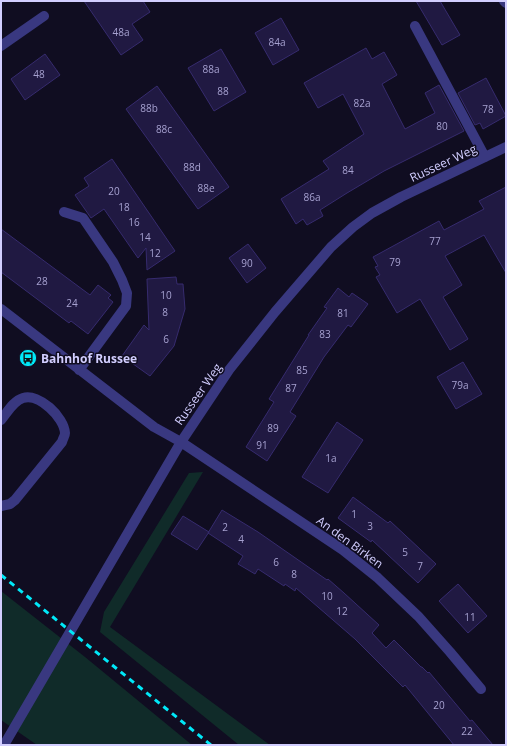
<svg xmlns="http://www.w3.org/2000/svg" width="507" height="746" font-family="'Open Sans',sans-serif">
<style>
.green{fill:#102b29}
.building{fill:#201942;stroke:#362b6e}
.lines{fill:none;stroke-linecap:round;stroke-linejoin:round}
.minor{stroke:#393880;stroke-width:10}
.rail{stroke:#00e8f8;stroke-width:3;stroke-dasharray:6 5;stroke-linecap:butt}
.labels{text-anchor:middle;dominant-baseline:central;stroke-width:3;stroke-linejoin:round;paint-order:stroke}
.number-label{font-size:10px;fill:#a6a1d0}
.street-label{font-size:12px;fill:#d2ceff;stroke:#100d21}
.poi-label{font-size:12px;font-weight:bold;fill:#d2ceff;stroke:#100d21;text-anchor:start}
</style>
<rect width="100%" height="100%" fill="#100d21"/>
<!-- green -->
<path class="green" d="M203 472 110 627 270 745H239L100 632 104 612 189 473Z
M1 591 85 657 192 745H37L1 720Z"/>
<!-- building -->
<path class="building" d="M84 1H143L150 12 132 24 143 40 121 55Z
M416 1H440L460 35 442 45Z
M281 18 299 50 273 65 255 33Z
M366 48 372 59 384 52 397 75 382 84 405 129 435 113 425 93 439 85 464 131 384 171 347 193 320 210 323 216 307 225 303 219 296 224 281 199 329 169 323 161 364 134 343 94 318 108 304 83Z
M221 49 246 92 214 111 188 68Z
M45 54 60 75 25 100 11 79Z
M486 78 506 116 483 129 480 123 475 125 458 93Z
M157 86 229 187 198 209 126 109Z
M112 159 175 251 147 270 146 248 138 258 104 209 91 218 75 195 89 186 84 178Z
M506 187V273L484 235 445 256 462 285 443 297 468 339 450 350 420 299 397 313 376 277 380 275 375 267 378 266 373 257 439 221 444 230 484 209 479 201Z
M1 229 90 295 98 285 111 295 108 298 113 302 88 334 71 321 69 323 1 272Z
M248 244 266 268 247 283 229 258Z
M176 277 177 284H183L185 309 174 346 150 376 122 356 144 325 149 330 147 279Z
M338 288 349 297 352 293 368 304 351 327 348 325 324 357 290 412 296 416 267 461 246 447 274 402 269 399 309 335H308L327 308 324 307Z
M463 362 482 394 456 409 437 377Z
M337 422 363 440 328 493 302 477Z
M353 497 388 523 390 521 436 564 418 583 372 540 371 542 338 518Z
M222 510 258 532 327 580 328 579 344 593 379 625 372 633 386 648 394 640 421 667H422L428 673 429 672 470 721 472 720 493 745H454L405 685 403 687 355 639 296 588 295 591 285 584 284 586 258 569 255 574 238 564 243 556 208 533Z
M183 516 209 532 197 550 171 534Z
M458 584 487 616 468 633 439 601Z"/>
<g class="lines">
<!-- minor -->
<path class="minor" d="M504 1 506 3
M415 26 485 157
M1 46 44 16
M64 212 83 218 113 262 122 280 127 293 126 306 79 370
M1 309 154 427 181 442 343 550 378 578 418 616 450 652 481 689
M1 420C7 413 13 401 23 398 39 393 64 417 65 433 65 436 63 438 62 442L15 500 10 504 1 506
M4 745 181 442 229 370 275 312 331 247 353 227 372 213 401 197 506 147"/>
<!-- rail -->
<path class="rail" d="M1 575 211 745"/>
</g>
<!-- icons -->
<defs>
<symbol id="bus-disc" viewBox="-11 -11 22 22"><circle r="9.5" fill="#00e8f8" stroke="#100d21"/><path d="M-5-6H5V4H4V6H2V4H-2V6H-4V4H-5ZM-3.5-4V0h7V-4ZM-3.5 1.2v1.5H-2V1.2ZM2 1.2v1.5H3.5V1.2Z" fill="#111"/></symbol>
</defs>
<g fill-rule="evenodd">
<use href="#bus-disc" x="18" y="348" width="20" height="20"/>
</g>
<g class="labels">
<!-- number labels -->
<g class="number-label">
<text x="121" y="32">48a</text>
<text x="277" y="42">84a</text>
<text x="211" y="69">88a</text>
<text x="39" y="74">48</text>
<text x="223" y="91">88</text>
<text x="362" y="103">82a</text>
<text x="149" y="108">88b</text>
<text x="488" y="109">78</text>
<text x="442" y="126">80</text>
<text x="164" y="129">88c</text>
<text x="192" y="167">88d</text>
<text x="348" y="170">84</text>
<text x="206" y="188">88e</text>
<text x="114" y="191">20</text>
<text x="312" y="197">86a</text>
<text x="124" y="207">18</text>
<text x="134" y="222">16</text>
<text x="145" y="237">14</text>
<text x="435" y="241">77</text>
<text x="155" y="253">12</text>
<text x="395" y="262">79</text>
<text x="247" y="263">90</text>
<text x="42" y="281">28</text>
<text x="166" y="295">10</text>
<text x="72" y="303">24</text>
<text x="165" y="312">8</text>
<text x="343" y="313">81</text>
<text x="325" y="334">83</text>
<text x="166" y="339">6</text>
<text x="302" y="370">85</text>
<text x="460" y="385">79a</text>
<text x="291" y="388">87</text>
<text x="273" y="428">89</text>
<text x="262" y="445">91</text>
<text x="331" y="458">1a</text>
<text x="354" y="514">1</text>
<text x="370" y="526">3</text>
<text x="225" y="527">2</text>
<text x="241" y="539">4</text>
<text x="405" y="552">5</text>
<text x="276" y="562">6</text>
<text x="420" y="566">7</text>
<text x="294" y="574">8</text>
<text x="327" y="596">10</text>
<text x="342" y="611">12</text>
<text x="470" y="617">11</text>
<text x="439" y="705">20</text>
<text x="467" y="731">22</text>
</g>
<!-- street labels -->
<g class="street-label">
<text transform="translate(443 163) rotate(-25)">Russeer Weg</text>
<text transform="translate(198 394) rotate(-55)">Russeer Weg</text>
<text transform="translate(350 542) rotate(36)">An den Birken</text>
</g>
<!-- poi labels -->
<g class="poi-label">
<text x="41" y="358">Bahnhof Russee</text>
</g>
</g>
<!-- border -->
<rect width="507" height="746" fill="none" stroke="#d2ceff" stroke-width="4"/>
</svg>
